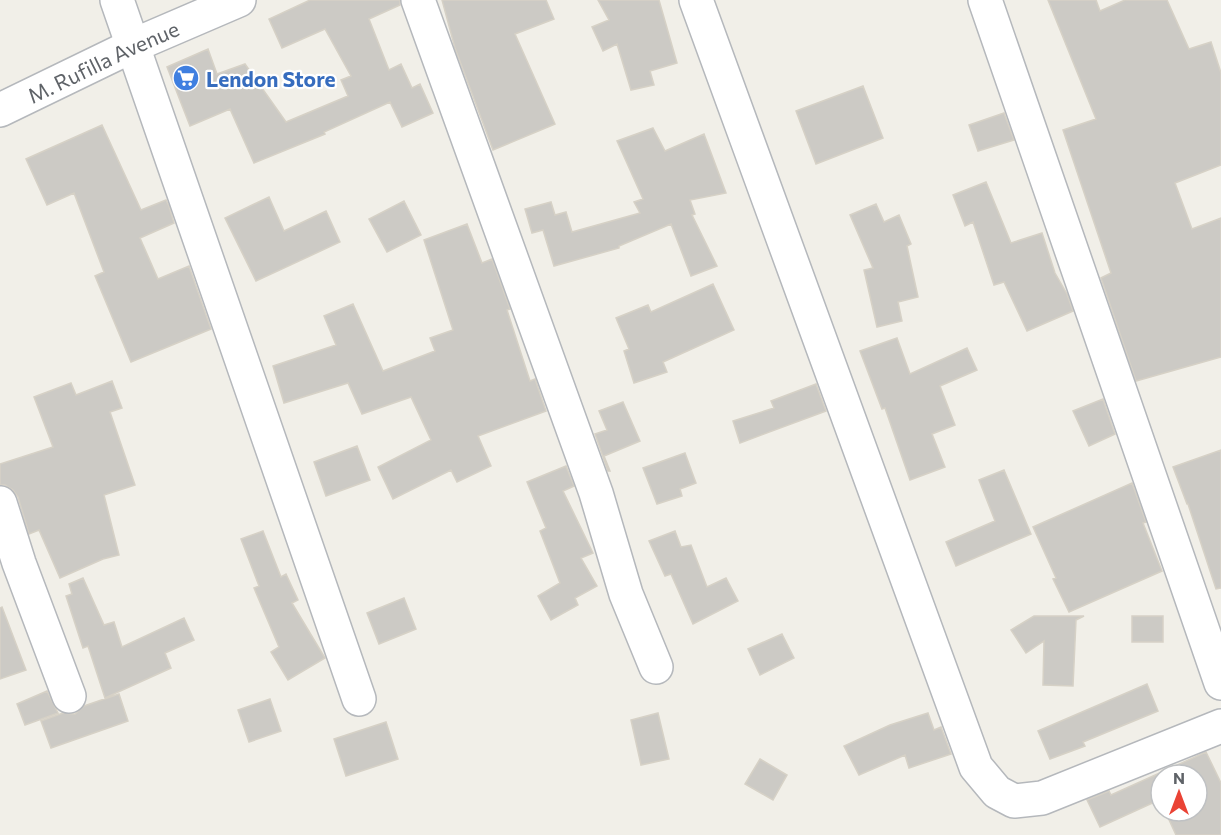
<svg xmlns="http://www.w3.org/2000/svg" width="1221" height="835" font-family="Commissioner,sans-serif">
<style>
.building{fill:#cccac5;stroke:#d6d1c6;stroke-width:1.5}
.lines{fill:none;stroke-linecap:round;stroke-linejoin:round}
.minor-casing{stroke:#b5b8bc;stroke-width:36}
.minor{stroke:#fff;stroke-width:33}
.labels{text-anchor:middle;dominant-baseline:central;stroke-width:4.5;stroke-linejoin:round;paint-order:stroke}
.street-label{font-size:21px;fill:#5f6368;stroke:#fff}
.shop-label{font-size:21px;font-weight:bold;fill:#366cbe;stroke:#fff;text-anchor:start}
</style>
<rect width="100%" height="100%" fill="#f1efe8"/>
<!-- building -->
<path class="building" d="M310 0H400V5L369 19 389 70 401 64 412 88 420 84 433 113 402 127 390 102 324 132 325 134 254 163 230 109 190 126 167 67 208 49 217 74 245 64 286 122 348 96 341 80 351 76 325 29 282 48 269 19Z
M442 0H546L554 19 515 34 555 124 493 150 455 48Z
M598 0H659L677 63 650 71 654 85 631 90 617 44 603 51 592 27 609 20Z
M1048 0H1096L1100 11 1125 0H1167L1189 49 1211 42 1221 73V165L1175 183 1192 229 1221 218V357L1136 381 1101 278 1111 273 1063 130 1096 119Z
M863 86 883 138 816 164 796 111Z
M1004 113 1014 140 978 151 969 125Z
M102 125 141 210 166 200 169 206 174 223 140 238 158 279 189 266 211 329 131 362 95 276 104 272 74 193 47 205 26 159Z
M653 128 665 151 704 134 726 193 690 200 695 214 692 215 717 266 691 276 671 224 619 246V248L554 266 543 230 532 233 525 209 551 202 555 215 566 212 572 232 640 213 634 202 643 199 617 141Z
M986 182 1011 243 1042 233 1055 273 1067 294 1073 311 1027 331 1004 282 994 285 973 222 965 226 953 195Z
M269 197 284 231 326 211 340 242 256 281 225 218Z
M404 201 421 235 387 252 369 219Z
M876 204 884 222 899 215 911 244 907 246 918 297 898 302 902 321 877 327 864 270 873 268 850 215Z
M467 224 482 263 492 259 510 309 507 310 530 381 535 379 546 411 478 436 491 466 457 482 451 470 393 499 378 467 431 440 411 397 362 414 348 383 284 403 273 366 336 345 324 316 353 304 383 371 435 351 430 338 453 330 424 240Z
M713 284 734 330 663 362 667 372 634 383 624 351 629 349 616 318 648 305 651 312Z
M897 338 910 374 967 348 977 370 940 386 955 425 932 434 945 467 910 480 885 408 882 409 860 351Z
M112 381 122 408 110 412 135 485 104 495 119 555 103 559 60 578 39 530 29 534 18 497 13 490 5 485H0V464L53 447 34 397 71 383 76 395Z
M816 384 826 411 740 443 733 421 774 408 771 401Z
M1103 399 1115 434 1089 446 1073 411Z
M623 402 640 441 604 456 610 471H608L595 434 607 430 599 411Z
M357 446 370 480 326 496 314 462Z
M1221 450V588L1216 589 1188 504H1187L1173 467Z
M685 453 696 483 680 489 682 496 657 504 643 468Z
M566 466 574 486 563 491 593 553 581 558 597 586 575 598 578 605 551 620 538 596 560 583 540 531 546 528 527 482Z
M1004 470 1031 534 956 566 946 542 995 521 979 480Z
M1132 483 1146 522 1143 523 1162 571 1069 612 1053 579 1056 578 1033 527Z
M263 531 281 577 286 574 298 600 292 603 325 658 288 680 271 652 279 647 254 588 259 586 241 539Z
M675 531 681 547 691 545 707 587 726 578 738 601 693 624 671 574 665 576 649 541Z
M83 578 104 625 114 622 122 647 184 618 194 640 165 653 171 668 105 698 88 646 83 648 66 596 72 594 69 584Z
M404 598 416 629 379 644 367 613Z
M2 607 26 670 0 679V608Z
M1034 616H1084L1076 620 1073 686 1043 685 1044 641 1026 653 1011 630Z
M1132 616H1163V642H1132Z
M782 634 794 658 760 675 748 649Z
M1147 684 1158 711 1083 742 1085 746 1050 759 1038 731Z
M47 691 58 713 25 725 17 704Z
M119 694 128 721 51 748 41 721 63 713 75 714 84 706Z
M270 699 281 731 249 742 238 710Z
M658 713 669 759 641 765 631 720Z
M928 713 934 730 941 727 951 754 909 768 905 755 859 775 844 746 890 725Z
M386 722 398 759 346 776 334 739Z
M1206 752 1221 783V835H1176L1165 811H1197V775H1161V803L1159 800 1100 827 1087 800 1109 791 1111 795Z
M760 759 787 775 773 800 745 784Z"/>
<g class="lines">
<defs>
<g id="minor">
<path d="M117 0 359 699"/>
<path d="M418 0 596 493 626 594 656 667"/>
<path d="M696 0 976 767 997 792 1014 801 1042 798 1221 726"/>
<path d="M985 0 1221 683"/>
<path id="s1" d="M0 110 132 46 239 0"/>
<path d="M0 503 19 563 69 696"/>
</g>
</defs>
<!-- minor casing -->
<use href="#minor" class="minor-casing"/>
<!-- minor -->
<use href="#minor" class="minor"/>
</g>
<!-- icons -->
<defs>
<symbol id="supermarket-disc" viewBox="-11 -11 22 22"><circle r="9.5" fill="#3f7fe0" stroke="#fff"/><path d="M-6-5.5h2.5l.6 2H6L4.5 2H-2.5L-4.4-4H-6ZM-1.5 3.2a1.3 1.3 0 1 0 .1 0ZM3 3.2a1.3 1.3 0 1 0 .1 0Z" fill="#fff"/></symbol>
</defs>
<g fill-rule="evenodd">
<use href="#supermarket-disc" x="171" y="63" width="30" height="30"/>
</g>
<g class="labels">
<!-- street labels -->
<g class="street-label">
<text stroke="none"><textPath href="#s1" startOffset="114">M. Rufilla Avenue</textPath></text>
</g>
<!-- shop labels -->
<g class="shop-label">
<text x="206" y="78">Lendon Store</text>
</g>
</g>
<!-- north arrow -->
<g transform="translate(1179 793)"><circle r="28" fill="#ffffff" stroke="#bfc1c3" stroke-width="1.5"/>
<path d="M0-4.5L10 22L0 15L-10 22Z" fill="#ea4335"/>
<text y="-9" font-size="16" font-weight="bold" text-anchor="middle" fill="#5f6368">N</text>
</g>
</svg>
